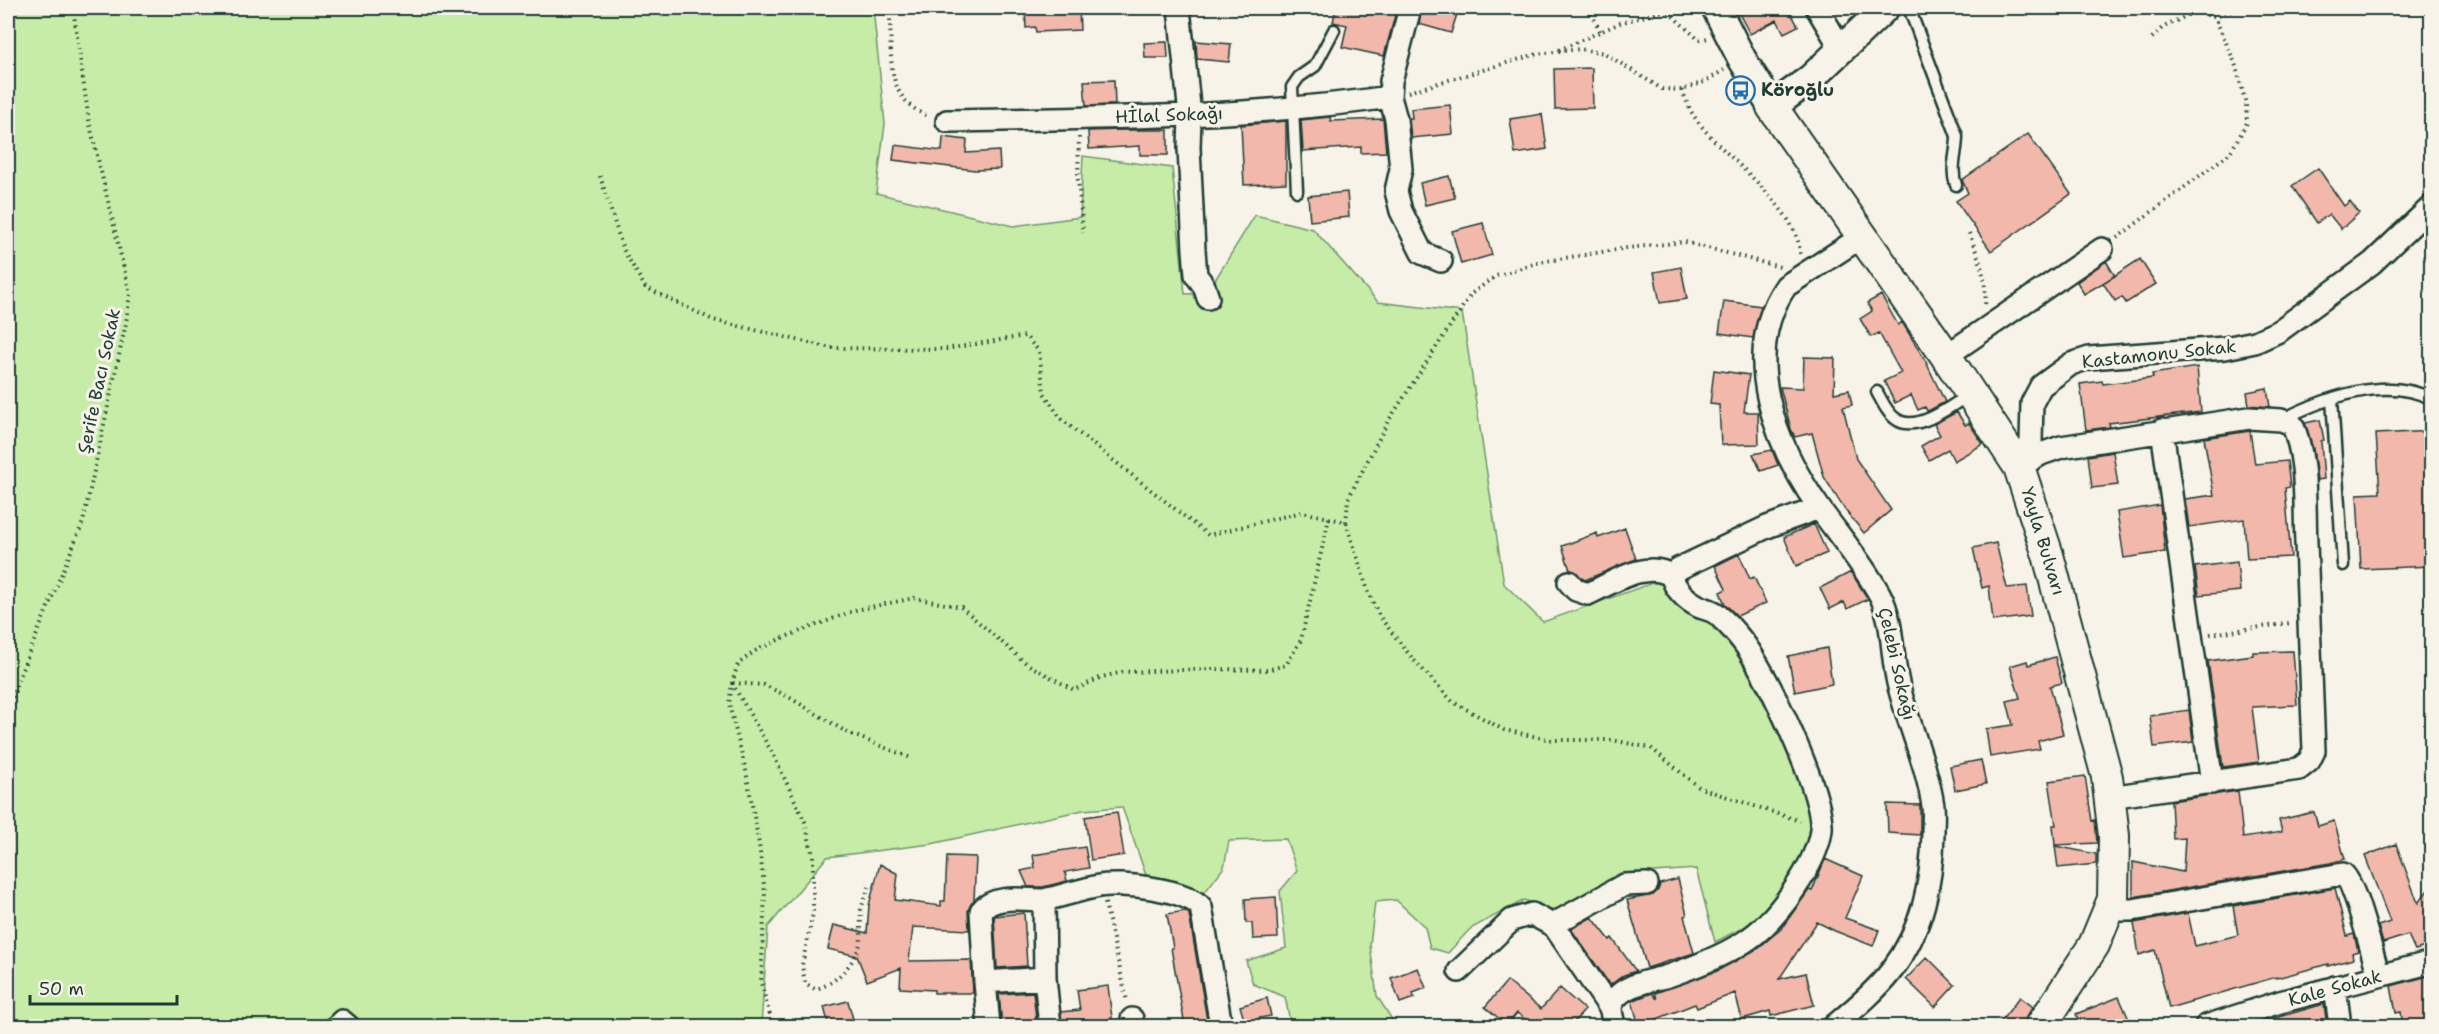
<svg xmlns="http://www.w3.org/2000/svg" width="2439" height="1034" font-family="'Shantell Sans',sans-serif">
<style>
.green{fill:#c6eca7;stroke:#72946e;stroke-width:1.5}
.building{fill:#f2b8ab;stroke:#1f3d34;stroke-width:1.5}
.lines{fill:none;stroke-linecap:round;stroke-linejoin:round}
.service-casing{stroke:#1f3d34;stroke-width:15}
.minor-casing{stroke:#1f3d34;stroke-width:26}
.tertiary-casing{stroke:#1f3d34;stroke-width:32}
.secondary-casing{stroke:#1f3d34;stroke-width:34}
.path{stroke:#1f3d34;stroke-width:4;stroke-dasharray:1.5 4.5;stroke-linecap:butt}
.service{stroke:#f7f3e8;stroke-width:10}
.minor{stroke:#f7f3e8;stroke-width:21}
.tertiary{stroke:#f7f3e8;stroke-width:27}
.secondary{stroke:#f7f3e8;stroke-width:30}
.labels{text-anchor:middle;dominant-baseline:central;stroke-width:6;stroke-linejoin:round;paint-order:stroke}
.poi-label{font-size:18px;font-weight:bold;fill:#1f3d34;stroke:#f7f3e8;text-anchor:start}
.street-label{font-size:18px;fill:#1f3d34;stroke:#f7f3e8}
</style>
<rect width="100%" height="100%" fill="#f7f3e8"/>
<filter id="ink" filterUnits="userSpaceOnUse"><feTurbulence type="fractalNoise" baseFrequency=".0167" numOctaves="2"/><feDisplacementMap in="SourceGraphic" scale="12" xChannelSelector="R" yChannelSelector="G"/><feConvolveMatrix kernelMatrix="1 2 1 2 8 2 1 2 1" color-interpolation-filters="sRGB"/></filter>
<g filter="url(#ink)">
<!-- green -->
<path class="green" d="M8 8H873L885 124 876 193 1013 226 1080 217 1083 156 1172 168 1185 294 1207 293 1255 215 1313 229 1378 302 1462 312 1504 584 1543 622 1672 576 1717 613 1797 748 1818 847 1776 911 1715 942 1696 869 1625 874 1554 911 1524 900 1470 929 1448 953 1430 948 1425 927 1396 900 1375 902 1370 945 1377 996 1396 1026H1291L1285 997 1253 984 1246 961 1286 948 1280 891 1297 871 1286 839 1229 841 1224 867 1205 892 1147 878 1122 807 1083 810 931 844 827 857 768 927 761 1026H8Z"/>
<!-- building -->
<path class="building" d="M1025 8H1079L1080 30 1036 32 1035 27 1026 28Z
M1336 8H1397L1384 56 1342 47 1347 25 1333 22Z
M1422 8H1459L1451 33 1419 24Z
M1736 8H1802L1791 13 1798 26 1784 33 1777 20 1750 34Z
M1196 41 1231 44 1229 62 1197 59Z
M1167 42 1168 58H1145L1144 43Z
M1592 68 1593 108 1555 109 1554 69Z
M1114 80 1115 105 1086 106 1084 81Z
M1450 105 1453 134 1411 138 1409 118H1412L1411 109Z
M1542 114 1547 149 1515 154 1510 119Z
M1330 117 1331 121 1383 119 1386 152 1361 153V147L1303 151 1301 120Z
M1286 121V183L1244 185 1241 125Z
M1121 130H1168V155H1140V146L1089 149 1088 131Z
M2028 134 2071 194 1991 251 1956 201 1968 193 1962 180Z
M943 137 967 140 966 153 999 151 1000 169 975 170 893 160 895 145 942 151Z
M2318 168 2344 206 2350 201 2359 213 2341 229 2329 214 2317 223 2292 186Z
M1449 176 1455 198 1425 205 1420 183Z
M1347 192 1349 217 1310 221 1308 196Z
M1483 223 1492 255 1461 264 1452 231Z
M2140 259 2156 284 2126 303 2122 297 2115 301 2103 283Z
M2106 261 2115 276 2084 294 2077 282Z
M1681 267 1687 299 1660 303 1654 272Z
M1881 295 1898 325 1902 322 1925 360 1945 402 1930 410 1927 411 1925 407 1918 410 1911 395 1895 403 1884 381 1901 373 1879 333 1871 337 1860 319 1872 311 1867 303Z
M1724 301 1761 306 1753 338 1719 333Z
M1804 357 1835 358 1834 393 1849 390 1852 405 1843 407 1856 459 1891 510 1864 533 1845 510 1824 477 1812 433 1795 437 1791 429 1780 387 1803 388Z
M2197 367 2201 412 2109 423 2110 427 2086 430 2080 384 2102 381 2103 384 2153 378 2152 374Z
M1714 370 1749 375 1744 412H1758L1759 444 1721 445 1719 405 1710 404Z
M2267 388 2270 407 2249 405 2247 392Z
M1957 412 1965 425 1969 423 1983 444 1954 461 1948 449 1929 460 1921 446 1940 435 1934 424Z
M2320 420 2324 440 2321 441 2324 479 2317 480 2313 449 2305 423Z
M2250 431 2255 464 2287 461 2290 487 2285 488 2291 557 2247 559 2244 519 2189 527 2185 499 2214 495 2204 438Z
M2432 431V566L2361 569 2357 494 2380 493 2376 434Z
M1772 450 1778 465 1761 471 1753 454Z
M2113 452 2118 485 2092 488 2088 456Z
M2160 505 2165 552 2124 558 2117 512Z
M1814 524 1827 553 1796 566 1784 537Z
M1625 528 1636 559 1585 580 1570 570 1562 546 1597 533 1598 538Z
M1996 543 2007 588 2027 586 2031 616 1993 621 1989 586 1982 588 1973 548Z
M1739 554 1750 579 1754 577 1766 603 1737 616 1725 604 1720 592 1726 589 1715 566Z
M2237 562 2240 591 2199 595 2195 567Z
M1851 572 1868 599 1847 609 1844 602 1830 609 1820 588Z
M1827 648 1832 684 1795 692 1788 656Z
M2293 651 2297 705 2252 707 2259 762 2223 767 2208 661 2253 655V652Z
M2055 657 2062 683 2050 686 2063 734 2038 741 2040 749 1990 757 1986 729 2013 725 2007 701 2020 698 2010 666 2027 661 2028 665Z
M2189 710 2193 742 2154 747 2150 716Z
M1981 760 1986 784 1955 790 1950 766Z
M2085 776 2092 821 2095 820 2097 843 2055 845 2053 825H2056L2049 781Z
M2238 791 2243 838 2282 832 2279 820 2314 812 2318 826 2334 821 2345 859 2330 863 2133 897V862L2183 872 2185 838 2173 839 2171 801Z
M1887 804 1920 805V835L1888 833Z
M1117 812 1124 855 1091 860 1085 817Z
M2396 844 2418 903 2432 885V945L2415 950 2408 935 2383 943 2378 926 2390 922 2365 856Z
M2055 846 2096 854V864L2058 868Z
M1085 847 1089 868 1065 872 1067 881 1043 887H1028L1021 871 1035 868 1033 855Z
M947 856 976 857 974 900 968 911 969 930 913 927 909 961 971 960 973 993H934V990L900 988 901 968 867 981 857 956 828 949 834 925 867 933 869 905 880 864 898 874 895 900 941 906V901H945Z
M1825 859 1863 876 1845 918 1879 930 1873 946 1835 931 1817 922 1779 979 1806 973 1814 1005 1771 1016 1770 1011 1742 1019 1735 993 1697 1008 1695 1004 1639 1026 1632 1001 1652 993 1657 999 1655 993 1717 971 1757 949 1781 929 1809 890 1812 891Z
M1678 879 1687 915 1684 916 1694 953 1647 968 1627 900 1653 895 1658 890 1660 884Z
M2335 888 2347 936 2354 934 2358 951 2352 953 2353 959 2328 966V964L2277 978 2276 977 2169 1008 2155 950 2139 955 2134 923 2188 913 2195 946 2238 935 2233 906Z
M1276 897 1278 938 1253 939 1252 923H1246L1245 899Z
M1185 911 1189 914 1208 1026H1185L1171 948H1173L1167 914Z
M1024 913 1027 966 997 968 994 916Z
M1592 917 1610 940 1612 938 1636 971 1624 975 1610 985 1571 929Z
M1927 957 1955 985 1935 1007 1906 979Z
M1418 968 1426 988 1413 993 1414 998 1400 1003 1391 978Z
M2432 975V1026H2403L2401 1012 2396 1013 2391 986Z
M1507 981 1541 1009 1560 988 1585 1010 1570 1026H1526L1530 1023 1517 1013 1507 1025 1485 1007Z
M1108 986 1113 1026H1062L1061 1012 1080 1010 1077 990Z
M1033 992 1037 1026H1002L999 994Z
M2020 997 2033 1007 2026 1017 2024 1026H1997Z
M2119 997 2132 1026H2081L2076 1014Z
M1267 998 1271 1016 1259 1018 1262 1026H1246L1240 1006Z
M848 1001 853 1019 849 1020 850 1026H829L824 1007Z
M2324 1004 2327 1026H2259L2258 1023Z"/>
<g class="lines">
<defs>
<path id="service" d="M1909 8 1957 136C1957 153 1950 169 1956 185
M1297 191 1292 87 1299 77 1315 66 1334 30
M1877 392C1882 401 1887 413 1896 419 1915 434 1952 406 1968 395
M2332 399 2343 565
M2281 420C2325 398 2385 375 2432 399"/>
<path id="minor" d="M1179 8 1190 116 1189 148 1194 250 1196 275 1204 286 1208 298
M1410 8 1391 81 1390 97 1396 119 1401 169 1396 191 1401 211 1422 253 1441 261
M1817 8 1842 50
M947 121C1095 118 1243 118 1390 97
M1946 356 2102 249
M2162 430 2212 783
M2019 467 2041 454 2061 447 2249 418 2281 420 2292 424C2308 459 2304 505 2306 543 2308 612 2311 681 2314 751L2309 761 2299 769 2110 797
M2019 467 2031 442 2032 403 2041 386 2071 364 2089 358 2225 348 2255 342 2279 331 2372 263 2432 206
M1569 582 1576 590 1588 594C1612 583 1647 559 1672 576
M2108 910H2132L2343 874C2355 882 2373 958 2379 976
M1552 925 1624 885 1647 884
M1459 971 1512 920 1532 914 1554 926 1610 1008
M985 982 981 911C994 894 1025 900 1044 900
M2335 987 2340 1026
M1132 1019 1133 1026
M337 1026 342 1021 348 1026
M989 1026 985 982 1045 978
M1050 1026 1045 978 1044 900C1062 896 1080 890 1099 886 1120 882 1187 889 1201 907L1221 1026
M1614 1026C1613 1017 1608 1009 1614 1000 1626 983 1653 981 1671 975 1697 966 1728 954 1750 938 1777 919 1817 864 1821 830 1824 795 1773 689 1753 657 1745 643 1731 626 1718 615 1713 610 1704 609 1698 606 1686 600 1674 588 1672 576L1678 569 1767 527 1819 508
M1834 1026C1854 1009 1876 991 1892 970 1923 929 1932 882 1933 833 1933 824 1934 814 1933 806 1927 764 1908 724 1898 683 1891 654 1894 622 1880 595 1863 564 1841 538 1820 509 1777 448 1738 356 1786 286L1863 236
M2206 1026 2280 1002 2432 962"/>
<path id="tertiary" d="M1716 8 1742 59 1772 107 1810 79 1885 8"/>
<path id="secondary" d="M1772 107 1946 356 2019 467 2048 555 2107 777 2114 836 2113 899 2094 945 2041 1026"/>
</defs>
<!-- service casing -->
<use href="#service" class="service-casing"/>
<!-- minor casing -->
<use href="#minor" class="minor-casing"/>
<!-- tertiary casing -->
<use href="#tertiary" class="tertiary-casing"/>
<!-- secondary casing -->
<use href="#secondary" class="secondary-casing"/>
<!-- path -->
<path class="path" d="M893 8 890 17C892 57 884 98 928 116
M1589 8 1600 31
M1664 8 1699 40 1708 38
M2190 8C2206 16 2219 21 2235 8
M2152 38 2162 28 2196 11
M1559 50 1620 23 1667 10
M1682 90C1686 99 1689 109 1694 116 1719 155 1800 206 1800 255
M1408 92 1537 54 1580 49 1604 53 1662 89 1682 90 1704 82 1724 70
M1079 137 1078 179 1083 233
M600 176 623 249 645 287 713 320 831 348 946 349 1025 336 1039 351 1044 393 1061 419 1208 535 1302 512 1346 522 1368 591 1379 616 1412 658 1453 702 1504 730 1552 740H1612L1651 748 1700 788 1800 821
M1969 233C1978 256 1988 280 1985 305
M2117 238 2230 153 2247 123 2246 104 2235 63 2217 22 2220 17
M1346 522 1348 499 1387 423 1471 294 1496 276 1540 262 1627 248 1685 242 1780 267
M2210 634 2291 623
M732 683 774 756 805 822 813 856V913L802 965 805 983 815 989C834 986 855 963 860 944 862 933 860 921 861 910 863 902 866 895 869 887
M733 683 764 685 787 696 848 733 911 758
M8 715 18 680 83 522 126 323 130 294 89 121 73 8
M1105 903 1127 1001
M773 1026 761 983 765 893 759 844 746 771 729 704 732 683 738 664 755 651 780 639 856 610 914 598 961 607 1027 664 1074 690 1102 677 1123 672 1213 669 1267 670 1286 665 1301 640 1329 518"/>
<!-- service -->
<use href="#service" class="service"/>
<!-- minor -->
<use href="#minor" class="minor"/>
<!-- tertiary -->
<use href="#tertiary" class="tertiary"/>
<!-- secondary -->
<use href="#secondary" class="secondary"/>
</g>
</g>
<!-- icons -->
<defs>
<symbol id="bus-ring" viewBox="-11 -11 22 22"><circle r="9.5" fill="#f7f3e8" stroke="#1f6fb2" stroke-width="1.5"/><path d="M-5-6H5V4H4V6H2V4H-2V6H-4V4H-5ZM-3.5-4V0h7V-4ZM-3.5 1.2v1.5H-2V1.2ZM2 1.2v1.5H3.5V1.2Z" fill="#1f6fb2"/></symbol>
</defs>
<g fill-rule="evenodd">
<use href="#bus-ring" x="1724" y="74" width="33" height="33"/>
</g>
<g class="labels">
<!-- poi labels -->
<g class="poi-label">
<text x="1761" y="90">Köroğlu</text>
</g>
<!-- street labels -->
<g class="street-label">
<text transform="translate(1169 115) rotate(-2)">Hİlal Sokağı</text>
<text transform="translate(2159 354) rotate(-6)">Kastamonu Sokak</text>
<text transform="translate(99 381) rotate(-78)">Şerife Bacı Sokak</text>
<text transform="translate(2043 541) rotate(73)">Yayla Bulvarı</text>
<text transform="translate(1897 664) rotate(77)">Çelebi Sokağı</text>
<text transform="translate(2335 988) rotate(-15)">Kale Sokak</text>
</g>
</g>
<!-- margin -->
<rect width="2439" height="1034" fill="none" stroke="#f7f3e8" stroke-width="30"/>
<rect x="15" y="15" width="2409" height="1004" fill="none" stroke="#1f3d34" stroke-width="2" filter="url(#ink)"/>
<!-- scale -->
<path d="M30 995v9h147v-9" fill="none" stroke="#1f3d34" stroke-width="3"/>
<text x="39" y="995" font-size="18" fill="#1f3d34" stroke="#f7f3e8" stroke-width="4.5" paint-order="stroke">50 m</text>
</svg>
